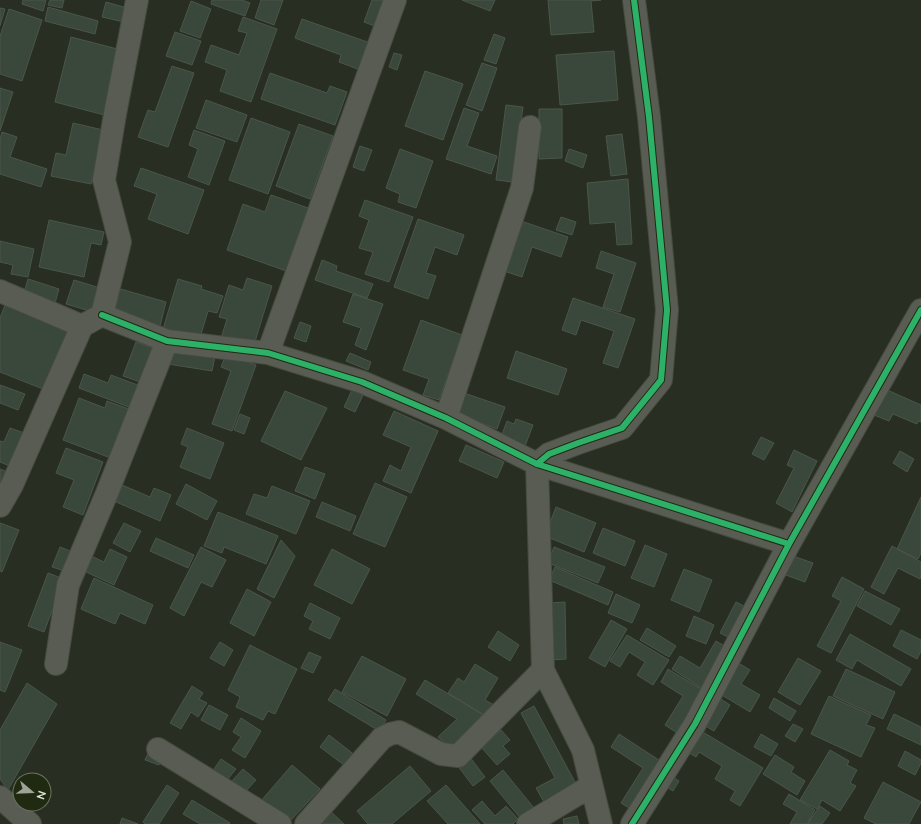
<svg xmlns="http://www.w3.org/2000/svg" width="921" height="824" font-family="'Nunito Sans',sans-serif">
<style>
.building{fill:#39483b;stroke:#4c554a}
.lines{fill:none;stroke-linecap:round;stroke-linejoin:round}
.minor-casing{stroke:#464b3f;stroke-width:24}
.minor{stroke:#585c52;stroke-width:22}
.cycleway-casing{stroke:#1f2a11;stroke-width:8}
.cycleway{stroke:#2db169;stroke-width:6}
</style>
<rect width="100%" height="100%" fill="#282e21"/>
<!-- building -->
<path class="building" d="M23 0H46L43 11 22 4Z
M50 0H64L62 8 48 5Z
M212 0H242L250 3 245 16 211 4Z
M261 0H283L274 25 255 18Z
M372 0H387L377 27 364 22Z
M462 0H495L490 11Z
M548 0H601L591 1 594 32 551 35Z
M191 1 211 9 200 38 180 31Z
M106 2 127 8 124 22 102 17Z
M48 7 98 21 95 34 45 21Z
M0 8 5 9 0 26Z
M9 9 42 20 22 81 0 74V36Z
M243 17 277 29 251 102 220 91 227 70 205 62 211 45 239 55 247 33 238 31Z
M302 19 373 44 363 71 339 62 341 55 295 38Z
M175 32 201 41 192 65 166 56Z
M494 34 505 38 496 64 484 60Z
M71 37 125 51 108 116 55 102Z
M614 51 618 100 560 105 556 55Z
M394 53 402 55 397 70 389 67Z
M482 63 497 68 482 111 466 105Z
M172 66 194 73 168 147 138 137 148 110 155 112Z
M425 71 463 84 443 140 405 126Z
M270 73 327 93 330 86 347 92 335 125 261 99Z
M0 88 13 92 0 131Z
M206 100 247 115 237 142 196 128Z
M506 105 523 107 513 182 496 180Z
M464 108 479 113 467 146 497 156 491 174 446 159Z
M539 109H562V158L539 159Z
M251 118 290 132 268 194 229 180Z
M73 123 103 130 91 184 51 176 56 153 66 155Z
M299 124 333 136 310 199 276 186Z
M194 130 225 141 209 185 188 177 198 149 189 145Z
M2 132 17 137 10 157 47 169 41 187 0 174V139Z
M622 134 627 174 611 176 606 136Z
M360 146 372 150 364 171 353 167Z
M400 149 433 161 416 208 398 202 400 194 386 188Z
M569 149 587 155 583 168 565 161Z
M141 168 204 190 188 234 148 219 157 194 134 186Z
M628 179 632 244 617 245 615 222 590 224 587 183Z
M271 195 311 209 289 272 227 250 243 204 265 212Z
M365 200 413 217 389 282 365 274 373 252 359 248 369 220 359 216Z
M561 217 576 222 572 235 556 230Z
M418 219 464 235 457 255 435 247 426 273 436 276 428 299 394 287Z
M49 220 104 232 101 245 91 243 84 277 39 267Z
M521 221 568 237 561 257 532 247 522 277 504 271Z
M0 241 34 249 28 277 11 274 13 265 0 262Z
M601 251 636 263 620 312 603 307 614 274 596 268Z
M322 260 337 266 336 271 373 284 367 298 315 280Z
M247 278 272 286 253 348 221 338 227 319 219 317 229 285 243 290Z
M28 279 59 289 55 303 24 293Z
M178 279 202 286 201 289 223 296 217 313 208 311 199 341 163 329Z
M74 280 100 288 93 312 66 304Z
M117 288 166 302 160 326 110 311Z
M353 294 383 304 366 350 355 345 361 328 343 322Z
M573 298 635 319 618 368 603 363 614 331 581 320 576 335 562 330Z
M7 300 73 326 48 391 0 372V318Z
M421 320 462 335 439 400 423 395 429 379 403 370Z
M300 322 311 326 306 342 294 338Z
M136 342 158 350 146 384 123 376Z
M171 345 216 352 212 371 168 364Z
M516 351 567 369 558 395 507 378Z
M350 353 371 362 368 370 346 361Z
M226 354 256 365 232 431 212 424 231 371 221 367Z
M84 374 108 383 111 375 143 387 134 409 79 388Z
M0 385 25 394 18 410 0 403Z
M885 389 921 405V422L918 421 917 424 893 414 889 421 874 415Z
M352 390 363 395 355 412 344 407Z
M285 391 327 408 301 460 261 441Z
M464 393 505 407 497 429 456 414Z
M79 398 105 408 107 401 134 411 116 460 63 440Z
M394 411 438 431 411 493 383 481 390 465 401 471 411 447 383 435Z
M240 414 250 418 244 434 234 430Z
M516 419 533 425 525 446 501 437 507 421 514 424Z
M10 428 27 434 15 468 0 462V441L4 442Z
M187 428 224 443 210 479 180 467 188 447 181 444Z
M761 437 774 443 764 460 752 454Z
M466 445 504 462 497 478 459 461Z
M66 448 103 462 83 515 63 507 74 480 56 473Z
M794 450 817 461 792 512 776 503 794 468 787 465Z
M900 451 914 459 907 472 893 463Z
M305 467 325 474 315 499 295 491Z
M0 469 10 473 0 496Z
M375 483 407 497 385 547 353 534Z
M186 484 217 501 207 520 176 504Z
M122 485 150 497 154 488 171 495 160 521 114 501Z
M272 486 310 501 296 534 246 514 254 494 267 498Z
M921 497V553L918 559 897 549Z
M322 502 356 516 350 531 316 517Z
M556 507 596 523 584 552 545 536Z
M218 512 278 536 266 564 224 547 222 553 204 546Z
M0 523 19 530 2 572 0 571Z
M124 523 141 531 130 552 113 543Z
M603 528 635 541 625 566 593 553Z
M156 538 194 555 188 568 150 551Z
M281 540 295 556 274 598 257 589Z
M645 545 667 554 654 587 631 578Z
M892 546 921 562V576L920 579 898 568 884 594 871 587Z
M60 547 70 551 68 557 73 559 68 572 52 567Z
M201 547 226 560 212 587 201 582 184 616 170 608Z
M554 547 605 567 598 583 548 563Z
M110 549 127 557 114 585 84 571 91 556 104 562Z
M332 549 370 569 352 604 314 585Z
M790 555 813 563 805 582 783 574Z
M555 567 613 592 608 605 549 580Z
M684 569 712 580 699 612 671 600Z
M48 573 64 579 44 632 28 626Z
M842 577 864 589 831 653 817 646 841 601 832 596Z
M94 578 153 605 145 624 120 613 115 624 81 609Z
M247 589 271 602 254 636 230 623Z
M865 591 900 609 891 625 857 606Z
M616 594 640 605 632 623 608 613Z
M565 602 566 659 551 660 550 603Z
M736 602 752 610 736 641 720 633Z
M310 603 340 618 330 639 309 629 313 621 304 616Z
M694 616 714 625 706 644 686 636Z
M611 620 627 629 605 667 589 658Z
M647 628 676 646 669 657 640 640Z
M901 630 921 640V651L917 659 893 646Z
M498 631 519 645 510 661 488 647Z
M850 634 911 669 901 686 857 660 852 669 836 660Z
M627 635 669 660 653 685 637 675 645 662 629 652 620 667 610 661Z
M716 641 731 650 706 691 672 669 680 656 700 668Z
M0 642 22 650 5 692 0 690Z
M220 642 233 650 224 666 210 658Z
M250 645 297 669 275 714 268 711 263 720 236 707 240 697 228 690Z
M309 652 321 657 313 673 301 668Z
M362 656 406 679 387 716 342 692Z
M798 658 821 671 800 705 778 692Z
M735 661 750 670 741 684 760 695 750 712 717 692Z
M475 664 498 678 485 700 494 705 487 717 448 693 458 678 464 682Z
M668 669 706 692 680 735 665 725 683 696 661 682Z
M846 669 895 692 883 719 833 696Z
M425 680 487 717 455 750 438 737 457 719 416 694Z
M27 683 57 704 8 790 0 779V730Z
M192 686 203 693 199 699 207 703 198 717 191 712 181 729 170 723Z
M335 689 386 720 379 731 328 700Z
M716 696 730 705 714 731 700 723Z
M829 696 871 715 866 725 875 728 861 757 811 734Z
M774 698 796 711 790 721 769 708Z
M209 705 228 715 220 730 201 720Z
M534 706 576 784 544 802 536 788 555 778 521 713Z
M894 714 921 727V745L887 729Z
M241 718 261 731 245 758 232 750 241 737 233 732Z
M793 724 803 729 795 742 785 736Z
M696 728 763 768 740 806 730 800 735 791 715 779 722 766 699 752 696 757 684 750Z
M501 730 510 740 503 746 510 754 497 765 481 747Z
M619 734 665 764 634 811 621 803 643 768 611 747Z
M761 734 778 744 771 756 754 747Z
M329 735 356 756 348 768 320 747Z
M830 750 849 761 847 765 857 770 850 783 856 786 840 811 822 800 817 809 800 800Z
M149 751 162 756 159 765 145 760Z
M905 751 921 760V763L915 775 898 766Z
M775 755 794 767 791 772 805 781 797 795 763 774Z
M469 756 485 777 473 786 457 765Z
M221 759 236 769 227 780 212 772Z
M292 765 320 789 290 821 260 802Z
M410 766 431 791 392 824H368L357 811Z
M243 769 256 780 245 792 232 781Z
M503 770 534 808 521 819 490 781Z
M669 775 679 781 673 791 664 785Z
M883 782 921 802 909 824H876L864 818Z
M167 785 179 793 159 824H145L143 822Z
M446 785 480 824H448L427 801Z
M789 794 815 810 807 824H790L797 812 783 804Z
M192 800 230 823 229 824H200L183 814Z
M482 801 495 816 506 806 518 819 513 824H485L472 810Z
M820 806 830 813 822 824H810L808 823Z
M327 808 344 824H312Z
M577 816 579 824H564L563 819Z
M122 818 138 824H120Z"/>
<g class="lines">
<defs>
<path id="minor" d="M0 291 82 326 102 315 120 242 104 180 115 114 137 0
M102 315 167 341 268 353 362 382 446 418 537 464 789 544
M268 353 395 0
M446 418 522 188 530 127
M537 464 549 454 578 443 622 428 661 380 667 310 649 117 634 0
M537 464 543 670 583 750 601 824
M0 506 12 485 82 326
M56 664 68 585 107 493 167 341
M158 749 280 824
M0 797 30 824
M306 824 382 738 390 734 399 732 441 754 458 756 543 670
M528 824 591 786
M632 824 695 724 789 544 921 310"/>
</defs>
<!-- minor casing -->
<use href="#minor" class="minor-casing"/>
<!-- minor -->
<use href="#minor" class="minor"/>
<defs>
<path id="cycleway" d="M102 315 167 341 268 353 362 382 446 418 537 464 789 544
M537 464 549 454 578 443 622 428 661 380 667 310 649 117 634 0
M632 824 695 724 789 544 921 310"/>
</defs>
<!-- cycleway casing -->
<use href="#cycleway" class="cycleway-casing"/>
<!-- cycleway -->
<use href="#cycleway" class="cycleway"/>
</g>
<!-- north arrow -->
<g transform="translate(32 792) rotate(109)"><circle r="19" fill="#1f2a11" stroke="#6b7560"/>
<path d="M0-3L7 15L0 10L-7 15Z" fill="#9ea597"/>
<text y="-6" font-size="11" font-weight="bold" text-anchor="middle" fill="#dde5d6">N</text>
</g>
</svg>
